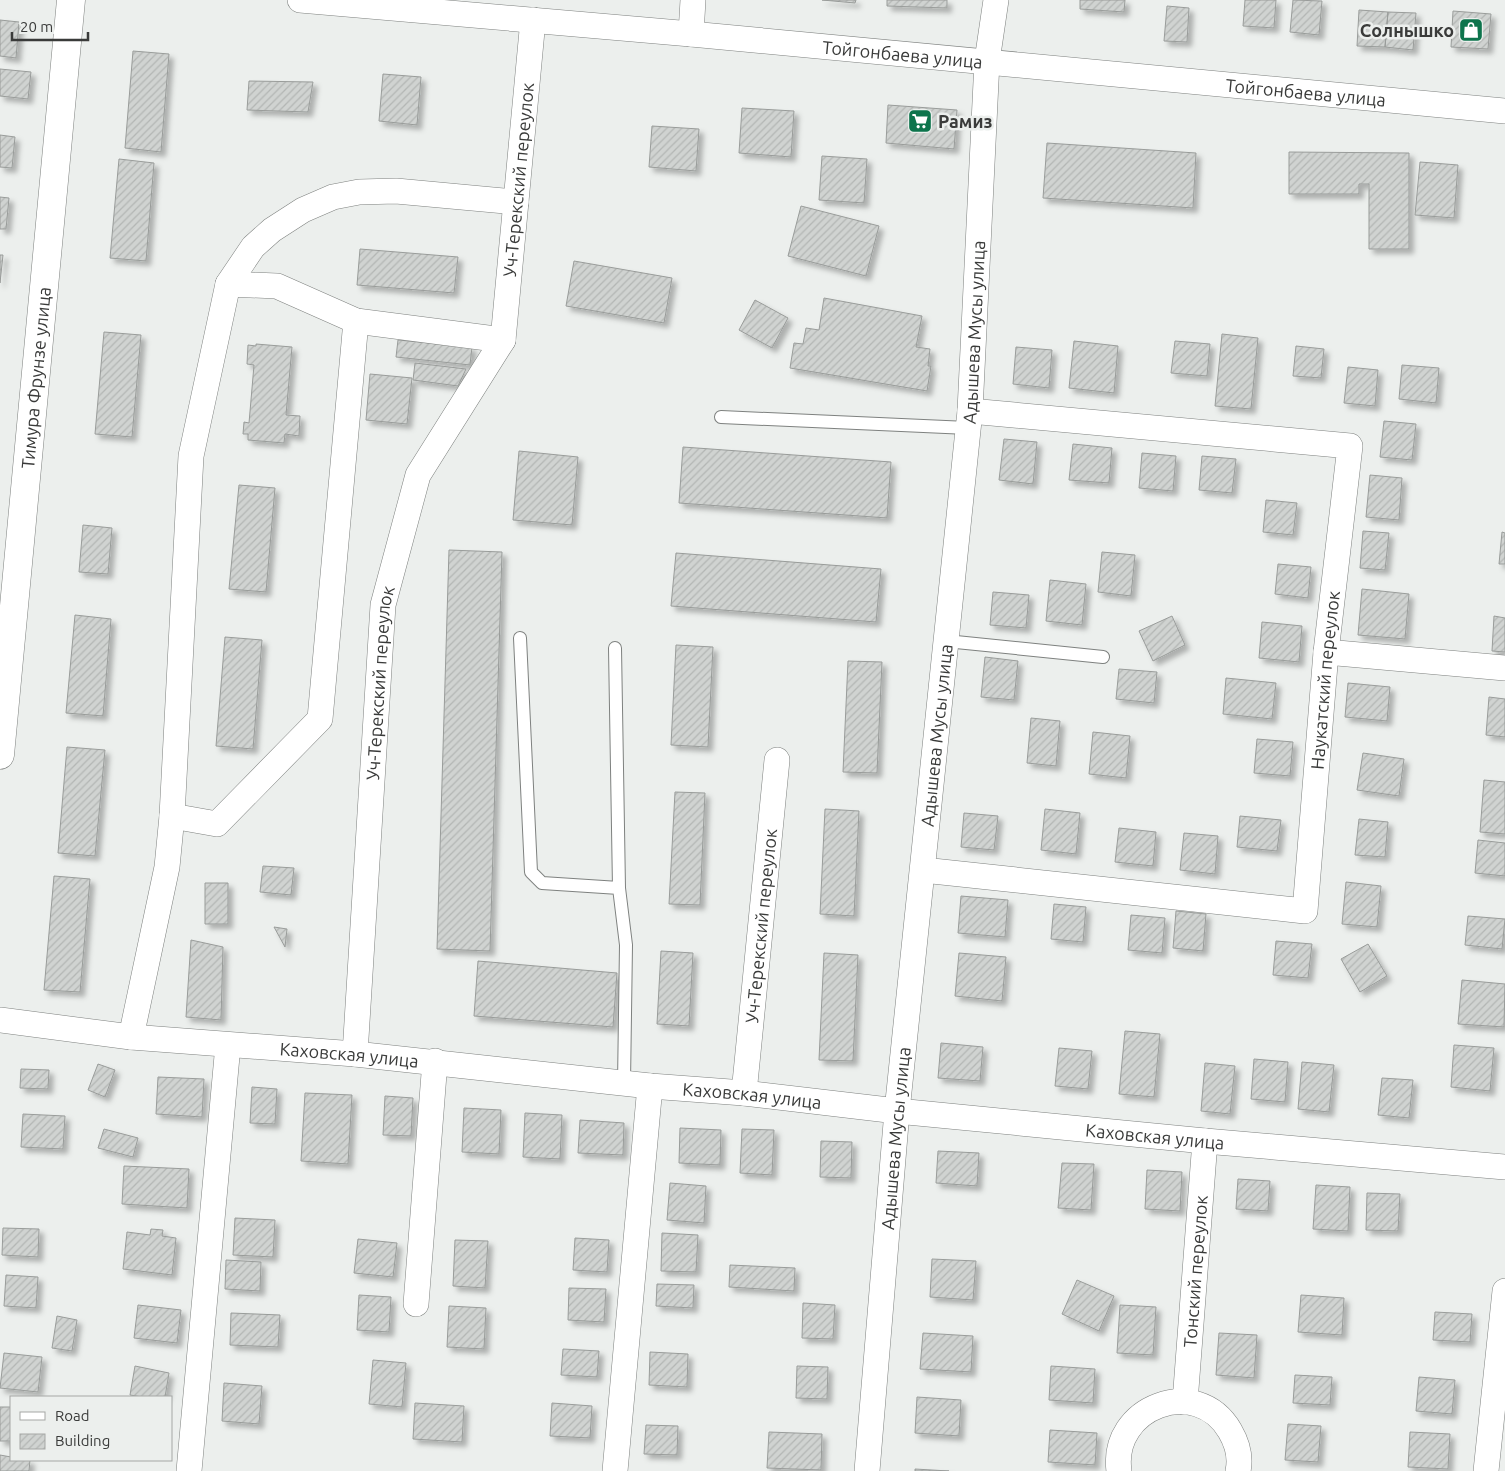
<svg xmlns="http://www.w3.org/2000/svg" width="1505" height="1471" font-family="Ubuntu,sans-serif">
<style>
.building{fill:url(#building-hatch);stroke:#999c9a;filter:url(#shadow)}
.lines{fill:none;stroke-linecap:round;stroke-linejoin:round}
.lane-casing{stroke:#7e817f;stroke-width:14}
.street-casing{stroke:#7e817f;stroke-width:26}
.secondary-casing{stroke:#7e817f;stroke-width:29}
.lane{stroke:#fff;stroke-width:12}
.street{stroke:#fff;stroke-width:25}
.secondary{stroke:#fff;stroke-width:28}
.labels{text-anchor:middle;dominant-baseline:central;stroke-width:5;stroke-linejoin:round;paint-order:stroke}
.poi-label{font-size:18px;font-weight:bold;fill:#3a3b3a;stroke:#ecefed;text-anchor:end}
.street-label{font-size:18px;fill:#3a3b3a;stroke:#ecefed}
</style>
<defs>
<pattern id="building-hatch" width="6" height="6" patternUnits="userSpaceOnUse" patternTransform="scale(1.25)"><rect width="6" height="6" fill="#d0d3d1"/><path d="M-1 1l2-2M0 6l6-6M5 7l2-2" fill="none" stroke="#b3b6b4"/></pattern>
<filter id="shadow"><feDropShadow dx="4.5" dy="4.5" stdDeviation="2.5" flood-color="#0004"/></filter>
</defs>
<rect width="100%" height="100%" fill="#ecefed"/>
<!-- building -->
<path class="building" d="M822 0H856L855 3Z
M887 0H947V8L887 6Z
M1080 0H1125L1124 12 1080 9Z
M1245 0H1276L1274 28 1243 26Z
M1293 0 1322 1 1319 35 1290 32Z
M1167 6 1189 8 1187 42 1164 41Z
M1359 10 1388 12 1385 47 1357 46Z
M1453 11 1491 14 1488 49 1451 47Z
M1388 12 1416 13 1413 50 1385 47Z
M0 20 19 22 16 58 0 56Z
M133 51 169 54 161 152 125 148Z
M0 69 31 72 28 99 0 96Z
M383 74 421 77 417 125 379 121Z
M249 81 313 82 308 112 247 110Z
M888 105 957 110 954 149 886 143Z
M742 108 794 111 791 157 739 153Z
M652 126 699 129 696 171 649 167Z
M0 135 15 137 12 168 0 167Z
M1047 143 1196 153 1193 208 1043 198Z
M1289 152 1409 153V249H1369V184H1359V194H1289Z
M822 156 867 159 864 203 819 200Z
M119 159 154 163 146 261 110 258Z
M1420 162 1458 165 1454 218 1415 215Z
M0 197 9 198 6 229H0Z
M801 206 879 226 866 276 788 256Z
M360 249 458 257 454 293 357 285Z
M0 255H3L0 283Z
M574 261 672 278 664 323 566 306Z
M824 298 922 316 916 347 930 349 928 366H931L927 391 790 368 794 343 803 344 806 328 819 330Z
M755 300 788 318 772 348 739 330Z
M104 332 141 335 132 437 95 434Z
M1222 334 1258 338 1251 409 1215 406Z
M398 340 472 347 470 365 396 357Z
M1074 341 1118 346 1114 393 1069 388Z
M1175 341 1210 344 1207 376 1171 373Z
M256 344 292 347 286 415 300 416 299 436 285 434 284 443 248 440V434H243L244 422 249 423 254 365 247 364 248 345 256 346Z
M1296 346 1324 349 1321 378 1293 376Z
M1016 347 1052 350 1049 388 1013 384Z
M415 363 466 369 458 386 413 380Z
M1402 365 1439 368 1436 403 1399 399Z
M1348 367 1378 370 1375 406 1344 403Z
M370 374 412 378 407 424 366 420Z
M1384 421 1416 424 1412 460 1380 457Z
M1004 439 1037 442 1033 484 999 480Z
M1073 444 1112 448 1109 483 1069 480Z
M683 447 891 462 887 518 679 503Z
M519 451 578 457 572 525 513 520Z
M1142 453 1176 456 1173 491 1139 488Z
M1202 456 1236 459 1232 493 1199 490Z
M1370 475 1402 478 1399 520 1366 517Z
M239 485 275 488 266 592 229 589Z
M1266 500 1297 503 1293 535 1263 532Z
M83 525 112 528 108 574 79 572Z
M1363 531 1389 533 1385 570 1360 568Z
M1502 532 1505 533V564H1499Z
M449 550 502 552 490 951 437 949Z
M1102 552 1135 555 1131 596 1098 592Z
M676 553 881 569 876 622 671 606Z
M1278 564 1311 567 1308 598 1275 594Z
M1050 580 1086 584 1082 625 1046 621Z
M1362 589 1409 594 1405 639 1358 635Z
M993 592 1029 595 1026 628 990 625Z
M75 615 111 619 103 716 66 713Z
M1172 616 1185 645 1153 661 1139 631Z
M1494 616 1505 618V652L1492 651Z
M1262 622 1302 626 1299 662 1259 658Z
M225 637 262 640 253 749 216 746Z
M676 645 713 647 708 747 671 745Z
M985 657 1018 661 1014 700 981 697Z
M848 661 882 662 877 773 843 772Z
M1119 669 1157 672 1154 703 1116 699Z
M1226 678 1276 683 1272 719 1223 714Z
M1348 683 1390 687 1387 721 1345 717Z
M1489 697 1505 699V737L1486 735Z
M1031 718 1060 721 1056 766 1027 763Z
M1093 732 1130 736 1126 778 1089 774Z
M1257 739 1293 742 1290 776 1254 773Z
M67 747 105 750 95 856 58 853Z
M1363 753 1404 759 1399 796 1357 790Z
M1484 780 1505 782V834L1480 832Z
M675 792 705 793 700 905 669 904Z
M825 809 859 811 854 916 820 914Z
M1045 809 1080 813 1076 854 1041 850Z
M964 813 998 816 994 850 961 847Z
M1240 816 1281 820 1277 851 1237 847Z
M1359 819 1388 822 1385 857 1355 855Z
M1119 828 1156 832 1153 866 1115 862Z
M1184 833 1218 836 1215 874 1180 870Z
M1478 840 1505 843V876L1475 873Z
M263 866 294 868 291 895 260 892Z
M54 876 90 879 80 992 44 990Z
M1346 882 1381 886 1377 927 1342 924Z
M205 883H228V924H205Z
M961 896 1008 900 1005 937 958 933Z
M1054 904 1086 907 1083 942 1051 939Z
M1176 911 1206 914 1203 951 1173 948Z
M1131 915 1165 918 1162 953 1128 950Z
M1468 916 1505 919 1502 949 1465 945Z
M274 927 287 929 285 947Z
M191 940 223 947 221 1020 186 1017Z
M1276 941 1312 944 1308 978 1273 975Z
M1368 944 1387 976 1360 992 1341 959Z
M661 951 693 953 689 1026 657 1024Z
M824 953 858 955 853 1061 819 1060Z
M959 953 1006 957 1002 1001 955 996Z
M478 961 617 973 613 1027 474 1016Z
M1462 980 1505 984 1504 1027 1458 1024Z
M1125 1031 1160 1034 1154 1097 1119 1094Z
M941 1043 983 1047 980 1081 938 1078Z
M1454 1045 1494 1048 1490 1091 1451 1087Z
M1059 1048 1092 1051 1088 1089 1055 1086Z
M1254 1059 1288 1062 1285 1102 1251 1099Z
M1302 1062 1334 1065 1329 1112 1298 1109Z
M1205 1063 1235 1066 1230 1114 1201 1111Z
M98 1064 115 1070 105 1097 88 1090Z
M21 1069 49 1070 48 1089 20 1088Z
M158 1077 204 1079 202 1117 156 1114Z
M1382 1078 1413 1080 1409 1118 1378 1115Z
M252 1087 277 1089 275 1124 250 1123Z
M305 1093 352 1095 348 1164 301 1161Z
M385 1096 413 1098 411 1136 383 1135Z
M464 1108 501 1110 499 1154 462 1152Z
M525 1113 562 1115 560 1159 523 1157Z
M23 1114 65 1116 63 1149 21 1147Z
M580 1120 624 1123 623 1155 578 1153Z
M680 1128 721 1130 720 1165 679 1163Z
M104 1129 138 1138 133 1157 98 1148Z
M742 1129 774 1130 772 1175 740 1173Z
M821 1141 852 1142 851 1178 820 1177Z
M938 1151 979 1153 977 1186 936 1183Z
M1062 1163 1094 1164 1091 1210 1058 1208Z
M124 1166 189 1169 187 1208 122 1204Z
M1147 1170 1182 1172 1180 1211 1145 1209Z
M1238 1179 1270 1181 1268 1211 1236 1209Z
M670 1183 706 1186 704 1223 667 1220Z
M1316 1185 1350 1187 1348 1231 1313 1229Z
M1367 1193 1400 1194 1398 1231 1366 1230Z
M235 1218 275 1220 273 1257 233 1255Z
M3 1228 39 1229 38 1257 2 1255Z
M151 1229 163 1230 162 1236 176 1238 172 1275 123 1269 127 1232 150 1235Z
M662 1233 698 1235 696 1272 661 1271Z
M575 1238 609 1240 607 1272 573 1270Z
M358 1239 397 1243 393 1277 354 1273Z
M455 1240 488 1241 485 1288 453 1286Z
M932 1259 976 1261 973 1300 930 1297Z
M226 1260 261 1262 260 1291 225 1289Z
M730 1265 795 1268 794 1291 729 1287Z
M6 1275 38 1277 36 1308 4 1306Z
M1077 1280 1114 1296 1099 1331 1062 1314Z
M657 1284 694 1285 693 1308 656 1306Z
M569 1288 606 1289 604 1322 568 1320Z
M359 1295 391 1297 389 1332 357 1330Z
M1301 1295 1344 1298 1342 1335 1298 1332Z
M803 1303 835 1305 833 1339 802 1338Z
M138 1305 181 1310 177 1343 134 1338Z
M1120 1305 1156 1307 1153 1355 1117 1353Z
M449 1306 486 1308 484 1349 447 1347Z
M1435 1312 1472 1314 1470 1342 1433 1340Z
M231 1313 280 1315 278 1347 230 1345Z
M57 1316 77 1320 72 1351 52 1348Z
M923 1333 973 1336 971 1372 920 1369Z
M1219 1333 1257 1335 1254 1378 1216 1375Z
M563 1349 599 1351 597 1377 561 1375Z
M650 1352 688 1354 687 1387 649 1385Z
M4 1353 42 1357 38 1392 0 1388Z
M373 1360 406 1363 402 1407 369 1404Z
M135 1366 169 1373 165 1397H142L130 1395Z
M797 1366 828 1367 827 1399 796 1398Z
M1051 1366 1095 1369 1093 1403 1049 1400Z
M1295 1375 1332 1377 1330 1405 1293 1403Z
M1419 1377 1455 1380 1452 1414 1416 1411Z
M224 1383 262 1386 259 1424 222 1421Z
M917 1397 961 1400 959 1436 915 1433Z
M415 1403 464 1406 462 1442 413 1439Z
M552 1403 592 1406 590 1438 550 1436Z
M0 1407H11V1441H0Z
M1288 1424 1321 1426 1318 1462 1285 1460Z
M646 1425 678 1426 677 1455 644 1454Z
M1050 1430 1097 1433 1095 1465 1048 1462Z
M769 1432 822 1434 821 1470 767 1468Z
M1410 1432 1450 1434 1448 1469 1408 1467Z
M0 1455 11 1457V1460H30L29 1471H0Z
M915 1469 949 1471H915Z"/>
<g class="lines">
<defs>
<path id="lane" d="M721 417 968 428
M520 638 531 872 542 883 619 888 626 945 624 1083
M946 641 1103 657
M615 648 619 888"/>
<g id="street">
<path id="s1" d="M300 0 691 34 1505 111"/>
<path d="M691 34 693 0"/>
<path d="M228 284 253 247 272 230 303 210 333 197 359 192 396 191 516 202"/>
<path d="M1326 652 1505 668"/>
<path d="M172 816 217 824 320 719 356 321"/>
<path id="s2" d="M923 870 1305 911 1326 652 1350 446 970 411"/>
<path id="s3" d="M0 1020 131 1037 355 1054 650 1086 744 1093 897 1111 1205 1141 1505 1167"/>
<path d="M131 1037 167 867 172 816 191 456 228 284 277 286 356 321 503 340"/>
<path id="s4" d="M355 1054 383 605 418 475 503 340 533 20"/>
<path id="s5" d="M744 1093 777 760"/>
<path d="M416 1304 435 1061"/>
<path id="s6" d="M1185 1402 1205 1141"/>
<path d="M189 1471 228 1045"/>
<path d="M615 1471 650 1086"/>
<path id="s7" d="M867 1471 897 1111 970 411 987 61 996 0"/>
<path d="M1119 1471C1110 1407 1197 1374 1230 1431 1237 1443 1241 1457 1238 1471"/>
<path d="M1486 1471 1505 1291"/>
</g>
<g id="secondary">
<path id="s8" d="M0 755 71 0"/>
</g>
</defs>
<!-- lane casing -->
<use href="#lane" class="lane-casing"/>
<!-- street casing -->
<use href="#street" class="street-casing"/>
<!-- secondary casing -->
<use href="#secondary" class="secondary-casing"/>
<!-- lane -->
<use href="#lane" class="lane"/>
<!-- street -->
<use href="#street" class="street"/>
<!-- secondary -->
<use href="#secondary" class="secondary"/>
</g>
<!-- icons -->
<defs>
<symbol id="shop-square" viewBox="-11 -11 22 22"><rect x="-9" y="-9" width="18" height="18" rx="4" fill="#0d744c" stroke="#ecefed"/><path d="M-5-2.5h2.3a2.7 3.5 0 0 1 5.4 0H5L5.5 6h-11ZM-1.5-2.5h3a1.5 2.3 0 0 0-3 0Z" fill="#fff"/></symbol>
<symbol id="supermarket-square" viewBox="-11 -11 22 22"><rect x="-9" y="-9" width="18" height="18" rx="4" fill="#0d744c" stroke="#ecefed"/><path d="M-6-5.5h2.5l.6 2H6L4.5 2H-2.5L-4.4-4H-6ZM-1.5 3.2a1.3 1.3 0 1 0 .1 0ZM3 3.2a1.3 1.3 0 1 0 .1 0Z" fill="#fff"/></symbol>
</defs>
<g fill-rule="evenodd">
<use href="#shop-square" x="1457" y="16" width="28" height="28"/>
<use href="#supermarket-square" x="906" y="107" width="28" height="28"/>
</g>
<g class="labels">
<!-- poi labels -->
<g class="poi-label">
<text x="1454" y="30">Солнышко</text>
<text x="938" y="121" text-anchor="start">Рамиз</text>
</g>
<!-- street labels -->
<g class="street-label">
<text stroke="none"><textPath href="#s1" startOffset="605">Тойгонбаева улица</textPath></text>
<text stroke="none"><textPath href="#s1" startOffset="1010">Тойгонбаева улица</textPath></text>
<text stroke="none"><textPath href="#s4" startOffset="905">Уч-Терекский переулок</textPath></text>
<text stroke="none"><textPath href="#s7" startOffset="1144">Адышева Мусы улица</textPath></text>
<text stroke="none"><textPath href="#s8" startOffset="379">Тимура Фрунзе улица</textPath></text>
<text stroke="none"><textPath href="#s2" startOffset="616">Наукатский переулок</textPath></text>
<text stroke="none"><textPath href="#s4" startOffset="372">Уч-Терекский переулок</textPath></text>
<text stroke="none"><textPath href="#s7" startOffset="739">Адышева Мусы улица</textPath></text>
<text stroke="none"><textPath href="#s5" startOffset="168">Уч-Терекский переулок</textPath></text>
<text stroke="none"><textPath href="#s3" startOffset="351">Каховская улица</textPath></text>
<text stroke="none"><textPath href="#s3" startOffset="756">Каховская улица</textPath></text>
<text stroke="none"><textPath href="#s3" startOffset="1161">Каховская улица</textPath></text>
<text stroke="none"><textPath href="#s7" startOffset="334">Адышева Мусы улица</textPath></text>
<text stroke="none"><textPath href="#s6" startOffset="131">Тонский переулок</textPath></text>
</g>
</g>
<!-- legend -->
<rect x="10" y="1396" width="162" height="65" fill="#ecefed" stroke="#a5a7a5"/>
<rect x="20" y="1412" width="25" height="8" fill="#ffffff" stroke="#a5a7a5"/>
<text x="55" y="1421" font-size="15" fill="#3a3b3a">Road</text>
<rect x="20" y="1434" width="25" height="15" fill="url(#building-hatch)" stroke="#a5a7a5"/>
<text x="55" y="1446" font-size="15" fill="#3a3b3a">Building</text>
<!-- scale -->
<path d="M12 32v8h76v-8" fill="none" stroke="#3a3b3a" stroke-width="2.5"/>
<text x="20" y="32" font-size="15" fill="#3a3b3a" stroke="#ecefed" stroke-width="4" paint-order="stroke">20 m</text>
</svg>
